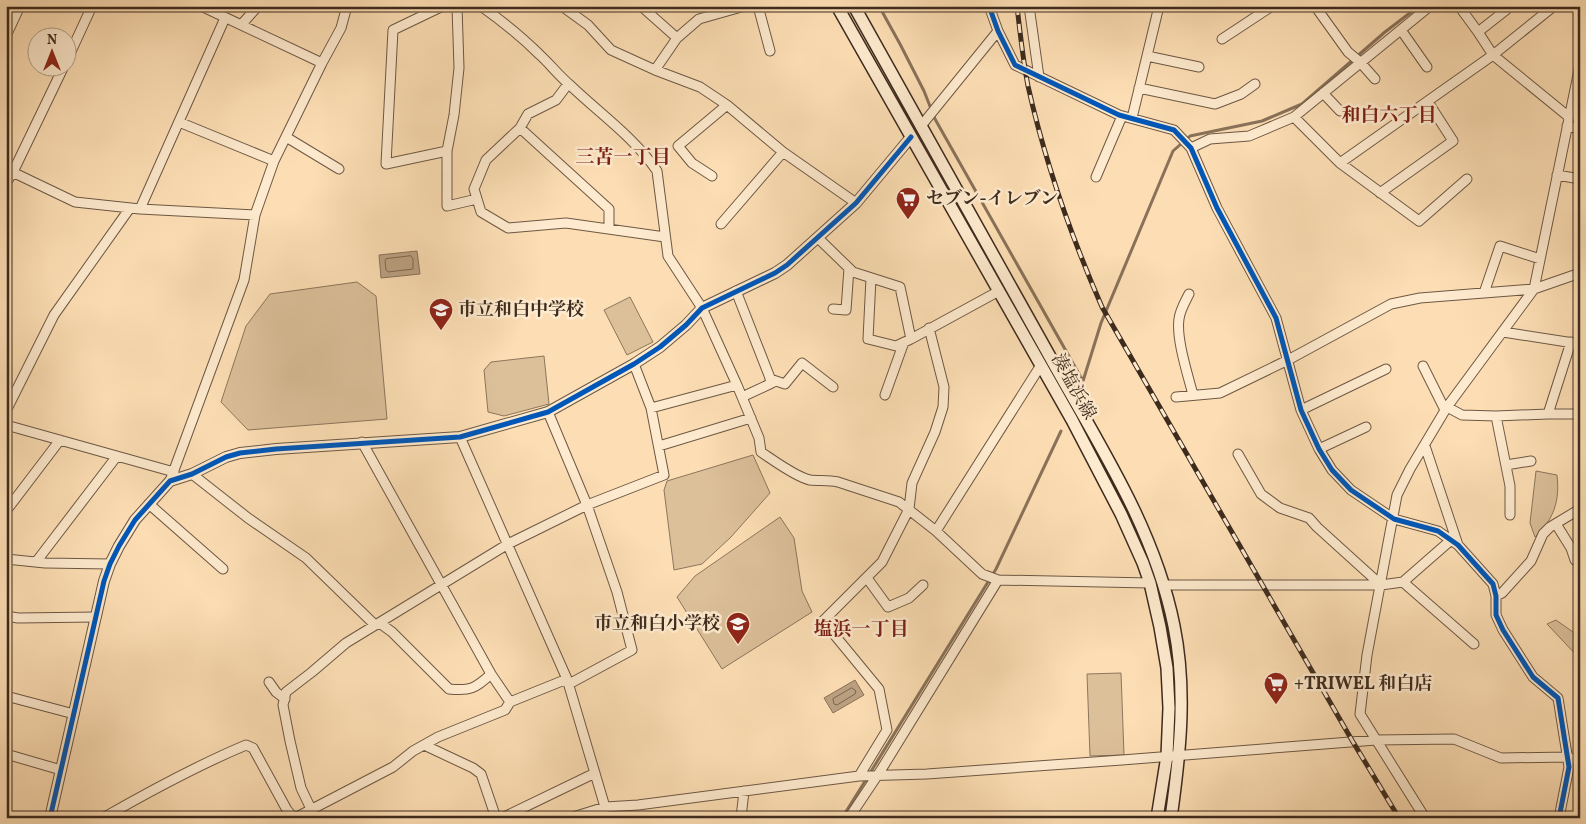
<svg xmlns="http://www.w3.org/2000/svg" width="1586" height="824" font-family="Vollkorn,'Noto Serif JP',serif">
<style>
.green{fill:#dcc09a;stroke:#8c765c}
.water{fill:#bca181;stroke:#897259}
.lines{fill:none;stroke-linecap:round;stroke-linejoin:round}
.shore{stroke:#7c6650;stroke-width:1}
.stream{stroke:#897259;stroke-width:3}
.minor-casing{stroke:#6d5844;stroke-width:11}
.tertiary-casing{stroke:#6d5844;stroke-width:12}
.secondary-casing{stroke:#3d2b1e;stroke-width:14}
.minor{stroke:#feeace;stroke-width:9}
.tertiary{stroke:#feeace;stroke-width:10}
.secondary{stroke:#feeace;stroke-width:11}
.rail-casing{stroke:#3d2b1e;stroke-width:5}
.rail{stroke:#feeace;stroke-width:3;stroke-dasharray:9;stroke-linecap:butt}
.cycleway-casing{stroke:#feeace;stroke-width:8}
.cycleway{stroke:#0057b8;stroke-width:5}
.labels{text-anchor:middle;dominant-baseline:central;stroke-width:5;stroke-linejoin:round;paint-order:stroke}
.poi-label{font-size:18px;font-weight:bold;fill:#3d2b1e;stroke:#feeace;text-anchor:start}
.street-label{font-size:18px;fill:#3d2b1e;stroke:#feeace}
.neighbourhood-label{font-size:19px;font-weight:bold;fill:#7a1f14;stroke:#feeace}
</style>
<rect width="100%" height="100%" fill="#fddeb4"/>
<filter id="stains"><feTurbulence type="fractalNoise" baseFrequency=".004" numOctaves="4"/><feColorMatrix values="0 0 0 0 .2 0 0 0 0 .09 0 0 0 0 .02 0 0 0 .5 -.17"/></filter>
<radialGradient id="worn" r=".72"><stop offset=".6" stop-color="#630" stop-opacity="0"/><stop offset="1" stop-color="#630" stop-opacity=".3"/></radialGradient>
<!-- green -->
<path class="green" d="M357 282 376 296 387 419 248 430 221 402 246 326 270 294Z
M630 297 653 342 627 355 604 310Z
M544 356 549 404 504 416 488 412 484 370 491 362Z
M753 455 770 493 731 537 702 564 674 570 664 490 667 481Z
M1536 471 1557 475C1560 501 1554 519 1535 537L1530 523Z
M780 517 794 538 802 591 812 612 722 669 677 597 695 576Z
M1556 620 1580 637V659L1547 624Z
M1121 673 1124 755 1090 756 1087 674Z"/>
<!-- water -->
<path class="water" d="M417 251 420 274 381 278 379 255Z
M855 680 864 695 833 713 824 698Z"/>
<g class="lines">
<!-- shore -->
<path class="shore" d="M411 256 413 259V269L388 272 386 270 385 261 386 259Z
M852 688 856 691 855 694 837 705 834 704 833 699Z"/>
<!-- stream -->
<path class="stream" d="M879 6 900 44 924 91 935 119 1083 381
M1083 381 1101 323 1173 151 1190 136 1262 121 1302 104 1385 32 1419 6
M870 773 996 569 1061 431
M842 818 867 778"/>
<defs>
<path id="minor" d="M201 6 322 63
M443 6 393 30 386 164 447 151
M457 6 459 68 454 115 447 151V206L477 199
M481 6C502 21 522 37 540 55 550 64 559 76 570 85 599 113 634 137 657 171L668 256 702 308 737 385 759 438 761 452C773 460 796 477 810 480 819 481 828 480 838 482L899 502 936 531 982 574 998 580 1150 583
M562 6 588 25 611 50 655 70 700 87 727 105 783 152 856 203
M641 6 677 38
M758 6 770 51
M989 6 998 31 1015 65 1119 115 1174 130 1191 148 1217 208 1276 318 1301 410 1319 449 1332 470 1351 490 1394 519 1438 531 1458 545 1493 584 1496 596V615L1503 630 1533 677 1558 698 1569 767 1559 818
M1029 6 1039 77
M1315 6 1348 52 1360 62 1375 79
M1459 6 1478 32 1493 55 1569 117
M241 25 258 6
M1401 30 1427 67
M1478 32 1506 10
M6 36 20 6
M1222 39 1272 6
M1147 56 1199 67
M68 58 92 6
M655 70 677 38 699 19 745 6
M568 84 556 100 528 114 520 128 486 160 474 189 481 212 508 228 566 223 665 237
M1139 88 1215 104 1241 94 1255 84
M1323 93 1340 111
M1294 117 1340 163 1419 221 1467 179
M1132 118 1159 6
M179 122 274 161
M921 126 998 31
M1567 126 1580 129
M520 128 609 209V229
M286 137 339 169
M1191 148 1210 139 1249 136 1294 117 1430 6
M1340 163 1493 55 1554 6
M6 169 75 202 140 209 255 215
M1557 175 1580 179
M712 176 692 163 678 146 727 105
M1096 177 1122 116
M6 183 13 172 63 68
M1380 193 1453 141 1428 102
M140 209 225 18
M721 224 783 152
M818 238 853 272 900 287 911 339 999 291
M871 278 868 339 896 346 911 339
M736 291 772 383 742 397
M1484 293 1500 246 1540 259
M1189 294C1185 302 1180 310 1179 319 1176 339 1188 375 1193 395
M833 309 846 310 849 268
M1503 332 1580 344
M1423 366 1445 410
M770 379 785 384 802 363 833 387
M885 395 904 342
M1176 397 1220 393 1288 360 1391 304 1420 298 1534 289 1580 273
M1447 407 1462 415 1496 416 1548 414 1571 342
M651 408 737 385
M1301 410 1386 369
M6 411 54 315 130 208
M548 412 587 505 617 592 632 650 569 684
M1548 414H1580
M1496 416 1510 486V515
M6 425 174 472
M460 437 567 679 605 807 603 818
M659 446 751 418
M1425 446 1458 545
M1319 449 1366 427
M1238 454 1261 494 1280 508 1309 518 1317 527 1381 585
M1506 465 1531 461
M192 474 248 518 306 558 375 625 381 624 392 632 449 689C470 691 475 689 491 674L362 442
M170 481 244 280 255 215 274 161 322 63 341 28 347 6
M149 504 223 569
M6 511 60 440
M1556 524 1571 548 1575 560
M936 531 1041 365
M6 559 45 563 110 564
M36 562 117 456
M867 578 888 607 909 598 923 585
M1403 582 1474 644
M1163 585H1381L1403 582 1451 540
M1496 596 1502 593 1531 561 1543 534 1550 527 1580 509
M6 616 18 618 96 617
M491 674 510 702
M269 682 276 692 285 699
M6 696 74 714
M424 745 473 768 481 774 496 818
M6 754 61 770
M859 776 887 730 879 689 823 621 882 562 909 509 912 483 935 432 943 407 944 387 929 328
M311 809 301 788 290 741 283 705 286 692 312 672 346 643 508 544 587 505 664 475 651 408 634 364
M103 818C150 791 196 766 246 745L253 748 287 810 294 818
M295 818 393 767 413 751 438 737 505 710 510 702 567 679
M502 818 595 773
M570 818 605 807 638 805 859 776 927 774 1122 760 1376 740 1454 739 1501 758 1567 757 1580 760
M741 818 744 791
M849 818 881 770 998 580
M1425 818 1360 714 1367 655 1397 495 1410 469 1447 407 1534 289 1580 65"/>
<path id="tertiary" d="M50 818 104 581 110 564 119 546 135 520 170 481 192 474 226 457 240 453 276 449 460 437 548 412 634 364 660 347 686 325 702 308 775 273 787 265 856 203 911 137"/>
<path id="secondary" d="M837 6 1072 420 1121 514 1143 563 1150 583 1160 627 1167 668 1169 708 1167 756 1157 818
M854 6C919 122 984 238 1049 355 1097 442 1154 526 1174 626 1187 690 1180 754 1171 818"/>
</defs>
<!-- minor casing -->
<use href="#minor" class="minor-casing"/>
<!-- tertiary casing -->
<use href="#tertiary" class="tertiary-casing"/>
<!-- secondary casing -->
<use href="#secondary" class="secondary-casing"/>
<!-- minor -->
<use href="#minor" class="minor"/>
<!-- tertiary -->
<use href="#tertiary" class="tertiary"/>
<!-- secondary -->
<use href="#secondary" class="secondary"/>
<defs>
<path id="rail" d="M1017 6C1020 33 1023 60 1028 86 1045 162 1071 236 1102 307L1353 742 1399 818"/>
</defs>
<!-- rail casing -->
<use href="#rail" class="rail-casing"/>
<!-- rail -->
<use href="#rail" class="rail"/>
<defs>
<path id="cycleway" d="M989 6 998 31 1015 65 1119 115 1174 130 1191 148 1217 208 1276 318 1301 410 1319 449 1332 470 1351 490 1394 519 1438 531 1458 545 1493 584 1496 596V615L1503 630 1533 677 1558 698 1569 767 1559 818
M50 818 104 581 110 564 119 546 135 520 170 481 192 474 226 457 240 453 276 449 460 437 548 412 634 364 660 347 686 325 702 308 775 273 787 265 856 203 911 137"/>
</defs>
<!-- cycleway casing -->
<use href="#cycleway" class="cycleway-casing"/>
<!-- cycleway -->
<use href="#cycleway" class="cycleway"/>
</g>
<!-- icons -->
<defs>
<symbol id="supermarket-pin" viewBox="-11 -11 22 30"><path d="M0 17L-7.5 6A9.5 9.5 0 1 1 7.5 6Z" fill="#8f2418" stroke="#feeace"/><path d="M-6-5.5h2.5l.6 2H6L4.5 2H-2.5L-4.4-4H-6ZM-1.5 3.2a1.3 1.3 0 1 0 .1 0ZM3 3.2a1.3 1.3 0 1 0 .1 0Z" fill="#fff"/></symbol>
<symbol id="school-pin" viewBox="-11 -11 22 30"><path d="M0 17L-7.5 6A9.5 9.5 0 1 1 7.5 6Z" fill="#8f2418" stroke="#feeace"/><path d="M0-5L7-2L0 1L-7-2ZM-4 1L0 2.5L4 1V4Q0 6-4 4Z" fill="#fff"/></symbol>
</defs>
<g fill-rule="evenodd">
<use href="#supermarket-pin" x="894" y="185" width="28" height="38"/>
<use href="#school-pin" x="427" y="296" width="28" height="38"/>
<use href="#school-pin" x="724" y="610" width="28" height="38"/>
<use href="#supermarket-pin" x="1262" y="670" width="28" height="38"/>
</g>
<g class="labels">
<!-- poi labels -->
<g class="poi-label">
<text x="926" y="199">セブン-イレブン</text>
<text x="458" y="310">市立和白中学校</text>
<text x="720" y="624" text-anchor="end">市立和白小学校</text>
<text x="1294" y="684">+TRIWEL 和白店</text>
</g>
<!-- street labels -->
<g class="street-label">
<text transform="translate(1073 387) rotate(61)">湊塩浜線</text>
</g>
<!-- neighbourhood labels -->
<g class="neighbourhood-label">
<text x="1389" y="116">和白六丁目</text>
<text x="623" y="158">三苫一丁目</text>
<text x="861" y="630">塩浜一丁目</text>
</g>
</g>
<!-- margin -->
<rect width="1586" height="824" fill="none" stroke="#fddeb4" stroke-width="25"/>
<rect x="8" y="8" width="1571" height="809" fill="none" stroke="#3d2b1e" stroke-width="2.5"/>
<rect x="12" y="12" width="1561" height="799" fill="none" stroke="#3d2b1e"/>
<!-- north arrow -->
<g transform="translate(52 52)"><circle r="24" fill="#feeace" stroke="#b19e88"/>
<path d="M0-4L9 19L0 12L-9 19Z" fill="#8f2418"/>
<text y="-8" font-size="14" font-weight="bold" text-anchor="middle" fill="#3d2b1e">N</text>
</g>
<rect width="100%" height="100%" filter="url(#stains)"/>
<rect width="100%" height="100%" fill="url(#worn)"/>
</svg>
